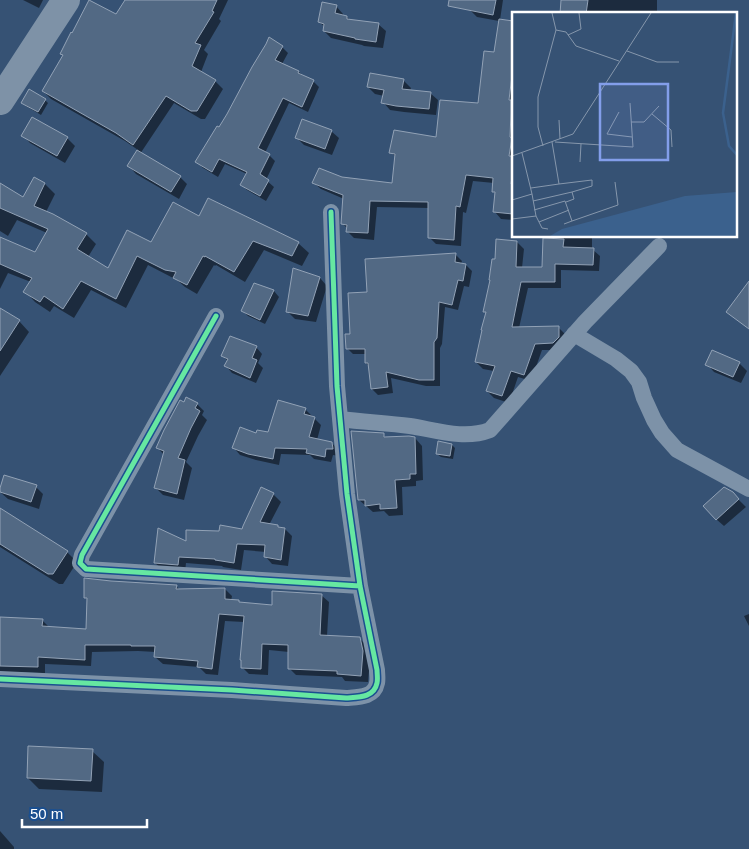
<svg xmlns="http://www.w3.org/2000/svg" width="749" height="849" font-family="Arial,sans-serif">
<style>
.shadow{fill:#0007}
.building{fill:#526984;stroke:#92a2b6}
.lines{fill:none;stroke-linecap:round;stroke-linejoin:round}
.street{stroke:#7d92a8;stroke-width:16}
.highway{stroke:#7e92a7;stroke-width:28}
.cycleway-casing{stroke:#1b4f8f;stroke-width:8}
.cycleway{stroke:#66e7a1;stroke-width:5}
.inset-river{fill:none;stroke:#3b618d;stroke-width:2.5}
.inset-road{fill:none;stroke:#8697ac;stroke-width:1}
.view{fill:#839eea;fill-opacity:0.15;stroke:#839eea;stroke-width:2.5}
.inset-edge{fill:none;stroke:#fff;stroke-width:2.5}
</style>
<rect width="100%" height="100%" fill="#365274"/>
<!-- shadow -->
<path class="shadow" d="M23 0H43L39 8Z
M126 0H228L219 19 221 21 204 50 208 54 201 72 215 81 223 89 205 119H201L174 103 140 154 180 177 187 184 179 199 136 174 129 166 138 150 125 141 51 99 43 91 64 56 62 54 117 15Z
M472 0H503L500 20 513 22V220L501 219 495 212 496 194 493 191 494 183 473 181 466 213 463 212 461 246 436 244 429 237V208L377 207 374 240 354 238 347 231 348 229 343 224 344 199 321 189 314 183 342 178 393 185 396 157 391 152 437 139 479 104 495 54 499 21 477 17 470 10Z
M562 0H657V14H561Z
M336 6 343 14V16L347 17 350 20 378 24 386 31 383 48 364 46 362 45 331 38 324 31 325 27 319 22Z
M269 39 282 47 288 53 282 64 299 72 304 77 313 81 319 87 308 112 289 103 265 153 269 155 275 161 266 180 274 187 266 201 247 190 241 184 247 174 225 164 218 177 203 168 197 162 219 129Z
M403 80 411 88 410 91 430 93 438 100 436 115 404 112 390 110 383 102 384 96 375 94 368 87Z
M45 100 48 103 41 115 26 106 22 102Z
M32 119 67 138 75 146 65 163 30 143 23 135Z
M331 131 339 138 332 155 304 145 297 138Z
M34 179 45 184 55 194 46 212 86 234 96 244 88 257 108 270 152 244 200 218 298 243 309 253 302 266 264 250 245 282 216 265 215 266 214 265 197 294 185 287 177 280 148 265 126 308 91 290 74 318 54 306 50 312 35 302 25 291 31 282 8 273 0 289V238L35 254 47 233 17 220 8 236 0 231V185L24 198Z
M545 236H592V249L600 256 599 271 561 270V288H528L519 328 558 327 565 334 560 350H542L531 381 518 377 509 403 494 398 487 391 494 371 483 369 476 362 487 313 485 311 517 242 524 249 522 268H543Z
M456 255 462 261 461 264 466 265 472 271 469 287 464 286 458 310 445 307 442 344 440 348V386H426L391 378 393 393 378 395 372 389 370 367 366 363V354H353L347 348 368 293Z
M294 270 320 278 327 286 316 322 295 319 288 312Z
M255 285 274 291 279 297 265 324 248 316 242 310Z
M0 309 19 321 29 332 0 376Z
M256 347 262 354 258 363 263 368 256 383 232 373 226 366 228 361 223 356Z
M739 363 747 371 741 383 714 372 707 364Z
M197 404 204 411 202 415 207 420 198 436 186 462 192 468 184 500 163 495 156 488 164 455 157 447Z
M305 409 312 416 311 417 315 419 321 425 317 440 332 443 338 450 339 456 333 455 331 462 314 459 310 455 281 454 279 465 256 460 240 455 234 448 257 435 269 433Z
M383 435 387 438H415L422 446 423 480 416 481V486L402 487 403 515 389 516 384 511 373 512 359 500Z
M452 445 455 448 453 459 441 457 437 454Z
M36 487 43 494 39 509 8 499 0 492Z
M732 493 746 507 724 526 716 519Z
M273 494 281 502 269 525 277 526 280 528 285 529 292 536 288 566 272 564 265 556 266 552 244 550 241 570 223 567 222 566 186 563 185 572 163 570 155 563 187 543 220 533 244 530Z
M0 510 67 552 77 562 63 584H59L0 547Z
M176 586 180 590 225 589 232 596 231 601 240 603 273 607 321 595 329 602 327 636 360 639 367 646 370 659 368 682 345 681 342 677 296 675 289 668V652L269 650 268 675 249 674 242 667 244 622 225 621 218 675 206 674 199 667 163 664 155 657 156 652 138 651 92 652 91 666 45 664V673L0 672V618L42 620 49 627 87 630 88 600 85 597Z
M749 614V626L744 616Z
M92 751 104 762 102 792 39 789 28 778Z
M0 831 14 847V849H0Z"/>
<!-- building -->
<path class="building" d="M89 0 116 14 125 0H217L212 11 214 12 195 43 201 45 192 66 216 80 197 111H191L166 96 133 145 116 133 42 91 63 55 60 54 71 32 72 33Z
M449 0H496L493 15 448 6Z
M561 0H588L586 14H560Z
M322 2 337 5 335 13 347 16V19L379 23 376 42 355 39V38L323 31 324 24 318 22Z
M499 19 513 21V67L509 100H511V112L510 137 512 138 509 156H513V169L511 184H513V214L493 212 495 192H492L493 178 466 175 460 207 456 206 454 240 428 238V202L370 201 368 233 346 232 347 225 341 224 343 195 312 183 319 168 342 177 392 183 395 154 389 153 394 130 436 137 440 100 478 103 484 51 494 52Z
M269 37 283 46 275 60 299 71 298 73 314 80 302 107 283 98 258 148 270 154 260 174 269 180 260 196 240 185 247 172 219 159 212 172 195 162 217 126 219 127 227 114 252 67 266 44Z
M370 73 404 79 402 89 431 92 429 109 396 106 381 103 384 90 367 87Z
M29 89 46 99 38 112 21 103Z
M32 117 68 137 57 156 21 136Z
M302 119 332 130 325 149 295 138Z
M137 150 181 176 171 192 127 166Z
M34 177 45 183 34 206 53 214 87 233 77 249 108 268 127 230 151 242 173 202 199 216 208 198 299 242 292 256 253 241 234 272 205 256V257L203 256 187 285 173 278 176 272 165 270 137 256 116 299 81 281 63 309 44 296 40 302 23 292 32 278 0 264V237L35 252 48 229 0 208V183L23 197Z
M543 238 564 239 563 247 594 248 593 265 555 264V282H521L512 327 559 326V337L553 343 535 344 524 375 511 371 502 396 486 391 495 366 475 362 482 330H481L486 312H483L490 280H489L492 259H495L496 239 517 241 516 267H542Z
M456 253 455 262 466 264 463 281 458 280 452 305 439 302 437 338 434 342V380H419L386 372 388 387 371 389 368 363H365V349H346L345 334H350L348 293 367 292 365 259Z
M293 268 320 277 308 316 286 312Z
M749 281V329L726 312Z
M254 283 274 290 260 320 241 311Z
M0 308 20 320 0 351Z
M230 336 257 346 252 358 257 360 250 378 224 366 228 359 221 356Z
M712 350 740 362 733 377 705 365Z
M186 397 198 403 195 408 200 411 191 428 178 458 185 460 177 494 154 488 164 451 156 448 164 430 180 400 184 402Z
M278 400 306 408 304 414 315 417 309 437 332 442 333 449H326L325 457 306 453 307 449 275 448 273 459 248 454 232 448 240 427 256 433 257 430 268 432Z
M351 431 384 433V437L409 436 415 437 416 474H410V479L395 480 397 508 380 509V504L365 506V500H358Z
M438 441 452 444 450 456 436 454Z
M4 475 37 485 31 502 0 492V488Z
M261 487 274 493 260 522 278 525V527L285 528 281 560 264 557 265 545 237 544 234 563 215 560V559L179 557 178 565 154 563 158 528 186 541V530L219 531 220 525 242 529 243 526Z
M724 487 733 492 739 499 716 520 703 506Z
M0 508 68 551 53 574H48L0 544Z
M84 578 111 581 177 585 176 589 225 588V599L239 600V602L272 605V591L322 594 320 635 360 637 363 651 361 676 337 674V671L288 669V645L262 644 261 669 241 668V660H240L244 616 219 614 212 669 197 667 198 661 154 657 155 646H131V645H85V660L38 657V667L0 666V617L43 619 42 626 86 629 87 598H84Z
M28 746 93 749 91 781 27 778Z"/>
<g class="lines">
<!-- street -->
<path class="street" d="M216 316 82 555 80 563 86 569 360 586
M574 334 616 359 631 371 639 382 644 398 654 420 662 433 677 450 749 489
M340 419C363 422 387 423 410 426 436 430 464 440 490 430L585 322 659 246
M0 679 232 690 346 698C358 697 374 698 377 683 378 679 377 674 377 670L360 586 347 494 337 386 331 212"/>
<!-- highway -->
<path class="highway" d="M0 101 66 0"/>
<defs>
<path id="cycleway" d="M216 316 82 555 80 563 86 569 360 586
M0 679 232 690 346 698C358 697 374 698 377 683 378 679 377 674 377 670L360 586 347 494 337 386 331 212"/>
</defs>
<!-- cycleway casing -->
<use href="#cycleway" class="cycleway-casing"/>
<!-- cycleway -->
<use href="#cycleway" class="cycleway"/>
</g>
<!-- overview -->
<g transform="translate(512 12)">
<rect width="225" height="225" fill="#365274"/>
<path d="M225 180V224H38L50 217 173 184Z" fill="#3b618d"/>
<path class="inset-river" d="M224 1 211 101 217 134 225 143"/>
<path class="inset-road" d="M44 18 54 20 64 34 107 49M56 23 69 17 67 1M115 39 145 50H167M107 100 95 122 120 125M140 102 159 118 160 135M47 108 48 127M119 110H132L147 94M40 130 47 172 80 168V174L60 180M43 130 121 135 118 91M31 134 26 115V85L44 18 40 1M0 144 61 122 139 1M68 150 69 132M19 176 47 172M0 188 20 182 10 141M21 189 60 180 62 187 54 190M22 198 53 189 60 209 52 212M24 204 30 216 36 217M0 207 24 204 20 182M60 209 106 193 103 170M27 210 57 198"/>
<path class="view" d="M88 72H156V148H88Z"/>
<rect width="225" height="225" class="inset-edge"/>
</g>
<!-- scale -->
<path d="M22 819v8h125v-8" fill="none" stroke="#ffffff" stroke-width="2.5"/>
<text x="30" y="819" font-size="15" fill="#ffffff" stroke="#1b4f8f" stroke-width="4" paint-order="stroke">50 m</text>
</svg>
